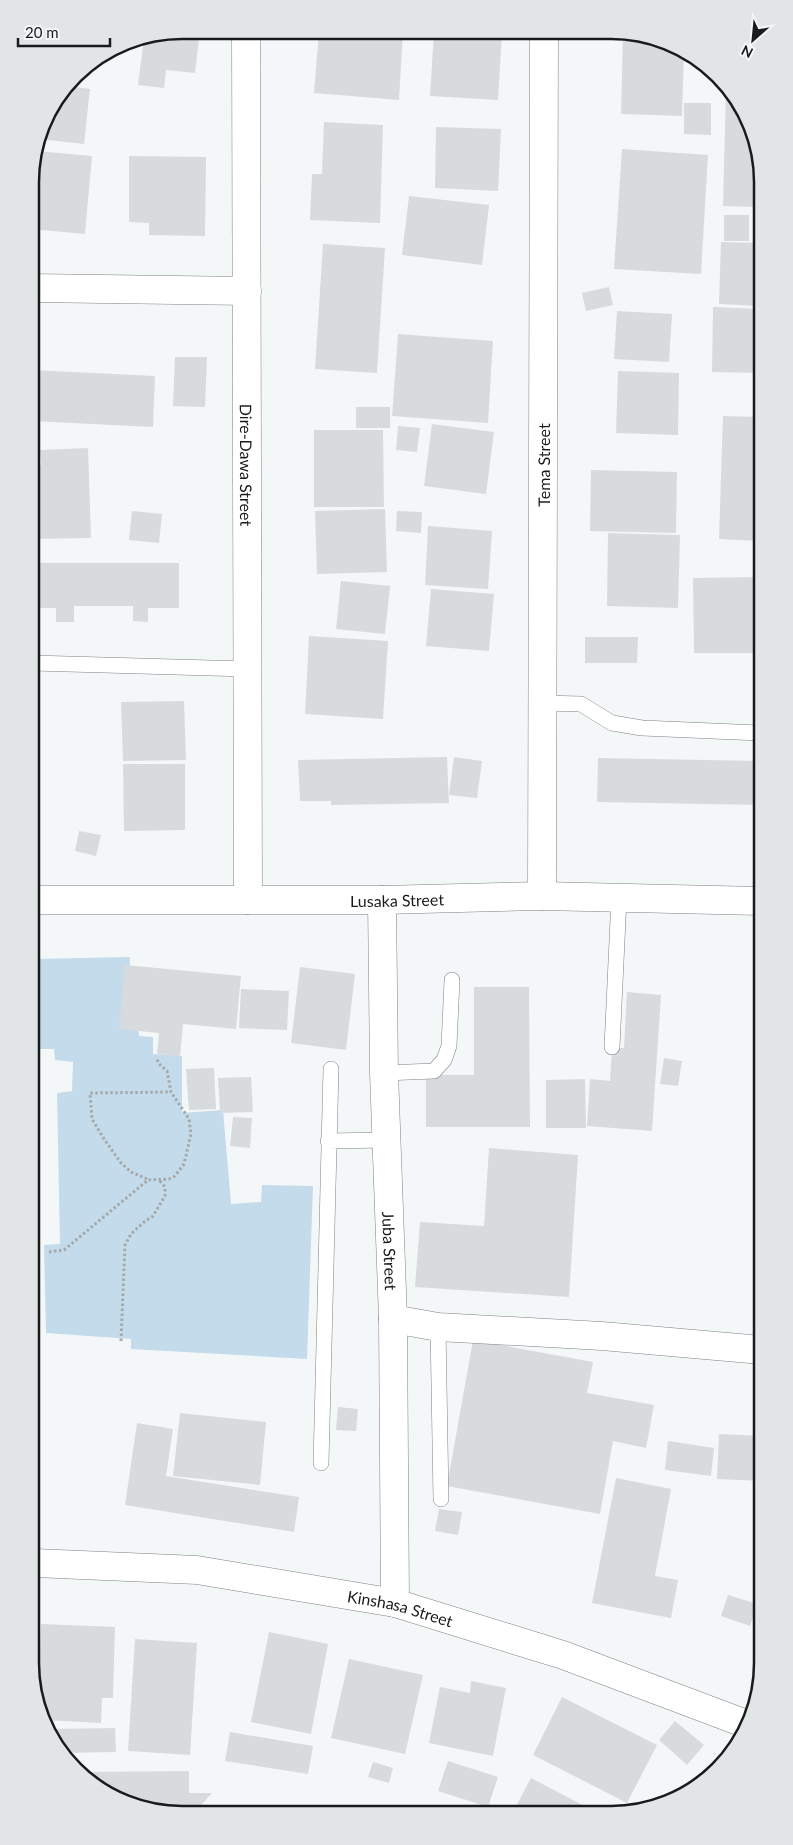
<svg xmlns="http://www.w3.org/2000/svg" width="793" height="1845" font-family="Lato,sans-serif">
<style>
.green{fill:#c3dbeb}
.building{fill:#d8dbdd}
.lines{fill:none;stroke-linecap:round;stroke-linejoin:round}
.lane-casing{stroke:#7f8183;stroke-width:16}
.street-casing{stroke:#7f8183;stroke-width:29}
.path{stroke:#a6a9aa;stroke-width:3;stroke-dasharray:2.5 2.5;stroke-linecap:butt}
.lane{stroke:#fff;stroke-width:15}
.street{stroke:#fff;stroke-width:28}
.labels{text-anchor:middle;dominant-baseline:central;stroke-width:5;stroke-linejoin:round;paint-order:stroke}
.street-label{font-size:16px;fill:#191a1b;stroke:#f4f7f8}
.rim{fill:none;stroke:#191a1b;stroke-width:2.5}
</style>
<rect width="100%" height="100%" fill="#f4f7f8"/>
<!-- green -->
<path class="green" d="M130 957 127 1022 138 1024 139 1036 153 1037V1054L182 1056V1113L223 1110 231 1204 261 1202 262 1185 313 1186 307 1359 131 1349V1339L46 1333 44 1245 60 1244 57 1093 72 1091 73 1062 55 1060 54 1049H33V959Z"/>
<!-- building -->
<path class="building" d="M182 30H200L195 73 166 70 164 88 138 85 144 38Z
M319 31H403L399 100 314 93Z
M434 32H502L498 100 430 96Z
M623 33H640L679 46 684 50 682 116 621 114Z
M68 86 90 89 84 144 39 139 46 114Z
M726 88 758 143V192H755V207L723 206Z
M684 103H711V135L684 134Z
M324 122 383 125 380 223 310 220 312 174H322Z
M436 127 501 129 498 191 435 188Z
M622 149 708 155 701 274 614 269Z
M36 151 92 156 85 234 31 229 30 172Z
M129 156 206 157 205 236 149 235V223L129 222Z
M409 196 489 205 482 265 402 255Z
M724 215H749V241H724Z
M721 242 758 243V306L719 304Z
M323 244 385 248 377 373 315 369Z
M609 287 613 305 586 311 582 293Z
M713 307 758 309 759 373 712 372Z
M617 311 672 314 669 362 614 359Z
M398 334 493 341 488 423 392 416Z
M175 357H207L205 407 173 406Z
M31 370 155 376 153 427 31 421Z
M618 371 679 373 678 435 616 433Z
M356 407H390V428H356Z
M723 416 759 417V541L719 539Z
M432 424 494 432 486 494 424 486Z
M398 426 420 428 417 452 396 450Z
M314 430H383L384 507H314Z
M88 448 91 538 31 539V466L41 465 40 450Z
M591 470 677 472 676 533 590 531Z
M385 509 387 572 317 574 315 511Z
M132 511 162 514 159 543 129 540Z
M397 511 422 512 421 533 396 531Z
M428 526 492 531 488 589 425 585Z
M608 533 680 535 678 608 607 606Z
M32 563H179V608H148V622L133 621V606H74V622H56V608H32Z
M759 577V653H694L693 578Z
M341 581 390 586 385 634 336 629Z
M431 589 494 594 489 651 426 646Z
M309 636 388 641 383 719 305 714Z
M585 637H638L637 663H585Z
M32 698H39V825H32Z
M184 701 186 760 123 761 121 702Z
M447 757 449 803 331 805V801H300L298 760Z
M454 757 482 761 477 798 449 795Z
M598 758 760 761V805L597 802Z
M123 764H185V830L124 831Z
M79 831 101 835 96 856 75 851Z
M125 965 241 976 236 1029 183 1024 180 1057 157 1054 159 1033 119 1029Z
M300 967 355 974 346 1050 291 1043Z
M474 987H529L530 1127H426V1075H474Z
M241 989 289 991 287 1030 239 1028Z
M627 992 661 995 652 1131 587 1126 590 1079 610 1081 612 1048H624Z
M664 1058 682 1061 678 1086 660 1084Z
M214 1068 216 1109 189 1110 186 1069Z
M251 1077 253 1112 220 1113 218 1078Z
M585 1079 586 1128H546V1080Z
M233 1117 252 1118 250 1148 230 1146Z
M489 1148 578 1155 569 1297 415 1287 420 1222 484 1226Z
M33 1155H37L35 1201H34Z
M473 1340 593 1362 587 1393 654 1405 646 1448 613 1441 600 1514 447 1486Z
M338 1407 358 1409 356 1431 336 1430Z
M180 1413 266 1422 260 1485 173 1476Z
M137 1423 173 1429 166 1476 299 1497 294 1532 125 1505Z
M34 1431H40L36 1467H34Z
M719 1434 762 1436V1481L717 1479Z
M668 1441 714 1448 711 1476 665 1470Z
M616 1478 671 1489 655 1576 678 1580 671 1618 592 1603Z
M439 1509 462 1512 458 1535 435 1531Z
M728 1595 757 1604 750 1626 721 1616Z
M41 1624 115 1627 113 1698H102L101 1723 43 1720 38 1710Z
M269 1632 328 1644 311 1734 251 1722Z
M135 1639 197 1643 190 1755 128 1751Z
M349 1659 423 1675 405 1754 331 1738Z
M471 1681 506 1688 493 1756 429 1743 440 1687 470 1693Z
M562 1697 657 1745 627 1803 533 1755Z
M675 1721 704 1745 687 1765 659 1740Z
M115 1728 116 1752 62 1753 49 1735V1729Z
M230 1732 313 1746 308 1774 225 1761Z
M448 1761 498 1777 488 1807 438 1791Z
M373 1762 393 1768 389 1783 368 1777Z
M189 1771V1793H212L195 1812H153L82 1777 77 1772Z
M531 1778 592 1810 515 1811 514 1810Z"/>
<g class="lines">
<defs>
<path id="lane" d="M32 663 247 669
M543 703 581 704 612 723 642 728 760 733
M612 1047 619 898
M384 1073 434 1071 444 1060 449 1046 452 980
M328 1141 386 1140
M438 1327 441 1499
M321 1463 331 1069"/>
<g id="street">
<path id="s1" d="M246 30 248 900"/>
<path d="M31 288 247 291"/>
<path id="s2" d="M542 896 544 32"/>
<path id="s3" d="M33 900H382L542 896 760 901"/>
<path id="s4" d="M382 900 384 1073 393 1319 395 1603"/>
<path d="M393 1319 438 1327 602 1336 762 1350"/>
<path id="s5" d="M35 1563 197 1570 395 1603 563 1655 749 1725"/>
</g>
</defs>
<!-- lane casing -->
<use href="#lane" class="lane-casing"/>
<!-- street casing -->
<use href="#street" class="street-casing"/>
<!-- path -->
<path class="path" d="M147 1179 131 1172 121 1163 104 1139 92 1119 90 1093 171 1092
M49 1252 64 1250 148 1180 169 1179 175 1176 184 1164 191 1134 189 1119 171 1092 167 1071 158 1063 157 1057
M121 1341 125 1245 131 1234 144 1222 153 1216 165 1196V1187L159 1180"/>
<!-- lane -->
<use href="#lane" class="lane"/>
<!-- street -->
<use href="#street" class="street"/>
</g>
<g class="labels">
<!-- street labels -->
<g class="street-label">
<text stroke="none"><textPath href="#s2" startOffset="431">Tema Street</textPath></text>
<text stroke="none"><textPath href="#s1" startOffset="435">Dire-Dawa Street</textPath></text>
<text stroke="none"><textPath href="#s3" startOffset="364">Lusaka Street</textPath></text>
<text stroke="none"><textPath href="#s4" startOffset="351">Juba Street</textPath></text>
<text stroke="none"><textPath href="#s5" startOffset="369">Kinshasa Street</textPath></text>
</g>
</g>
<!-- crop -->
<path d="M0 0H793V1845H0ZM182 39H611A143 143 0 0 1 754 182V1663A143 143 0 0 1 611 1806H182A143 143 0 0 1 39 1663V182A143 143 0 0 1 182 39Z" fill="#e2e5e6" fill-rule="evenodd"/>
<path class="rim" d="M182 39H611A143 143 0 0 1 754 182V1663A143 143 0 0 1 611 1806H182A143 143 0 0 1 39 1663V182A143 143 0 0 1 182 39Z"/>
<!-- north arrow -->
<g transform="translate(753 40) rotate(207)" stroke="#f4f7f8" stroke-width="4" paint-order="stroke">
<path d="M0-4L9 19L0 12L-9 19Z" fill="#191a1b"/>
<text y="-8" font-size="14" font-weight="bold" text-anchor="middle" fill="#191a1b">N</text>
</g>
<!-- scale -->
<path d="M18 38v8h92v-8" fill="none" stroke="#191a1b" stroke-width="2.5"/>
<text x="25" y="38" font-size="15" fill="#191a1b" stroke="#f4f7f8" stroke-width="4" paint-order="stroke">20 m</text>
</svg>
